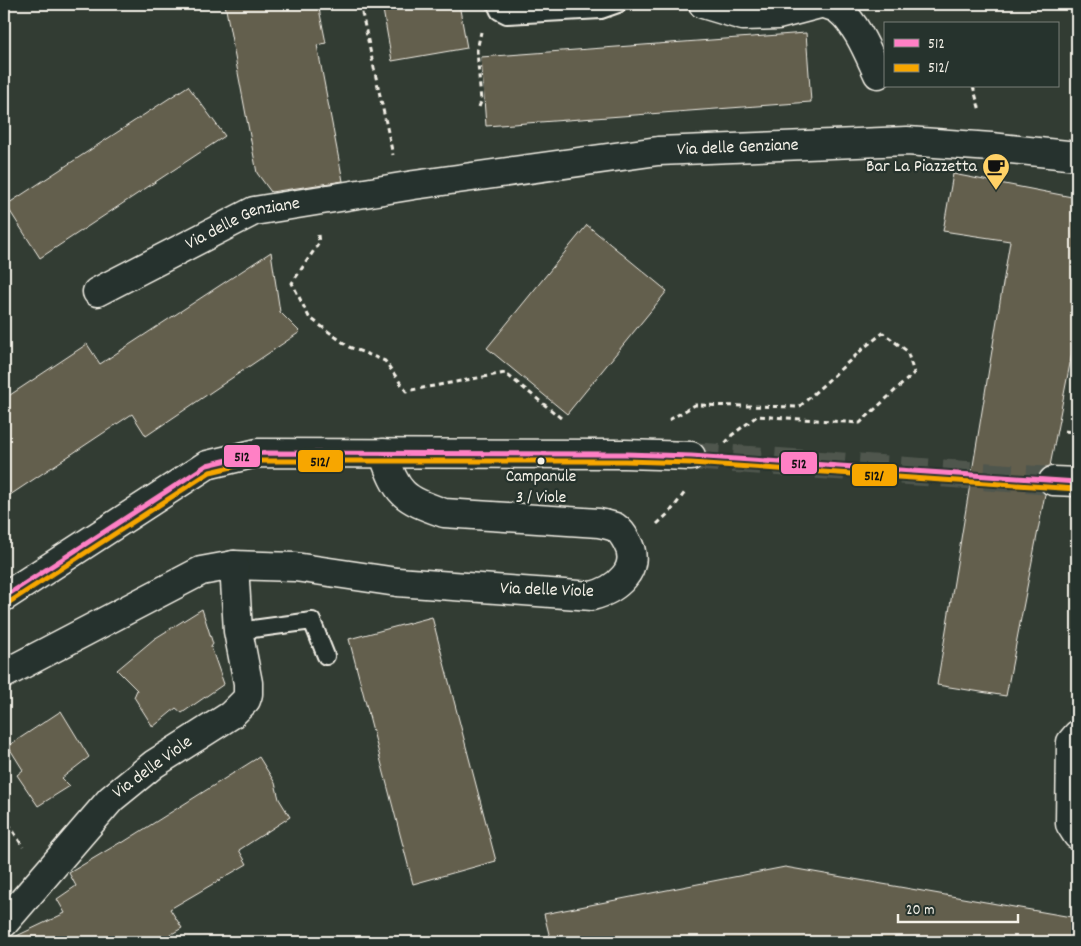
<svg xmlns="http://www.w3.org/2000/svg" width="1081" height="946" font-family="Dekko,sans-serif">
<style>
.building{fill:#645e4d;stroke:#f4f1e8}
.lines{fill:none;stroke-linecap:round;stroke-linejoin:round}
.street-tunnel{stroke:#4f574e;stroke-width:28;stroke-dasharray:28 14;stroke-linecap:butt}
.lane-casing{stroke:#f4f1e8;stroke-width:20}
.street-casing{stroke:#f4f1e8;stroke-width:31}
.path{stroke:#f4f1e8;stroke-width:3;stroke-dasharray:5 4;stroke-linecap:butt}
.lane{stroke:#26332d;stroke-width:16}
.street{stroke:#26332d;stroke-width:28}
.bus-1-casing{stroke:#26332d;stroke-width:9}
.bus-2-casing{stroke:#26332d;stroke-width:9}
.bus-1{stroke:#ff80c5;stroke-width:5}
.bus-2{stroke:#f7a600;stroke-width:5}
.bus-dot{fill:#f4f1e8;stroke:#26332d;stroke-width:2}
.labels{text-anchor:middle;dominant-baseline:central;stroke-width:4.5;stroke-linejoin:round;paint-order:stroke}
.bus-label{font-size:17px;fill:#f4f1e8;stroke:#26332d}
.street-label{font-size:18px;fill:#f4f1e8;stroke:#26332d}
.poi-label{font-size:18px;fill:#f4f1e8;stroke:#26332d;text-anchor:end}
.line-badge{stroke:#26332d;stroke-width:2}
.pale-badge-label{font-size:14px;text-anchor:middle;font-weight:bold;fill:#111}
</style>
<rect width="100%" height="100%" fill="#323c33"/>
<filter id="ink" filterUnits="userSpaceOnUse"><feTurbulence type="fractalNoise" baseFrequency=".02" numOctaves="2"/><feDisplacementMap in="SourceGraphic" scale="10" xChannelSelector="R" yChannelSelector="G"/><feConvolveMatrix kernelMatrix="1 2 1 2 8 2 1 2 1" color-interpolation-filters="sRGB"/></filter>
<g filter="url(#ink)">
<!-- building -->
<path class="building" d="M225 4H318L326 43 317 45 343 181 271 192 257 173Z
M382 4H459L467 48 392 61Z
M806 33 811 102 486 126 481 57Z
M188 86 225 136 40 258 6 205Z
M953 174 1077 198V343H1074L1050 466 1045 467 1040 472 1037 480 1039 488 1045 494 1006 696 937 685 1010 241 943 231Z
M587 225 667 291 567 414 487 348Z
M271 252 280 312 300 332 146 436 132 414 4 499V399L87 344 100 364Z
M202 609 213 644 211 647 224 684 182 713 176 708 153 727 134 697 137 690 117 670 154 639Z
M432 617 496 861 413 884 349 639Z
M61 711 89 757 62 778 70 786 38 806 17 775 23 770 8 746Z
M259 757 275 783 279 799 290 817 239 850 247 864 170 909 182 928 158 942H4L65 913 57 899 76 886 69 873 121 842 122 843Z
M785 867 1077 918V942H551L544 914Z"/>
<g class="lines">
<!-- street-tunnel -->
<path class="street-tunnel" d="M691 456 1053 481"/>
<defs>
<path id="lane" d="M496 4 499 11 507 15 601 10 618 4
M238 631 312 621 326 656"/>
<g id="street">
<path d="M703 4 743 16 778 15 820 4"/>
<path d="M825 4C830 6 835 7 839 10 857 24 869 55 878 74"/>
<path id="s1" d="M97 292 254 211 414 185 658 151 907 141 991 147 1077 156"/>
<path d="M1053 481 1077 482"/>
<path d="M234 565 295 567 397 582 592 596C615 590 643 569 627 542 624 536 621 531 615 527 610 525 604 524 599 523L444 513C402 498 398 495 383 453"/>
<path d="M4 597 207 465 257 453 625 454 691 456"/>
<path d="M4 674 201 571 234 565 238 631 248 683V694L246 700 231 715 154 764 111 799 4 923"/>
<path d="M1077 735 1071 742 1070 824 1077 835"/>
</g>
</defs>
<!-- lane casing -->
<use href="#lane" class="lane-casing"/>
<!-- street casing -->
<use href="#street" class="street-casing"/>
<!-- path -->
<path class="path" d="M360 4 393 155
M973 86 980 111
M479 107 481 102 477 50 481 32
M318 235 319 243 292 283 309 317 349 347 385 361 406 391 505 373 561 418
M669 420 695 405 799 407 866 346 883 333 907 351 914 373 860 423 757 416 732 435 723 446
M1064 431 1077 432
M657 524 670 512 686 491
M4 816 23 847"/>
<!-- lane -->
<use href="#lane" class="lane"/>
<!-- street -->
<use href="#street" class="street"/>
<defs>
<path id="bus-1" d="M4 597 207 465 257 453 625 454 691 456 1077 482"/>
<path id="bus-2" d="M8 603 210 472 258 461H625L691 463 1076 489"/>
</defs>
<!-- bus-1 casing -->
<use href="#bus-1" class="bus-1-casing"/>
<!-- bus-2 casing -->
<use href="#bus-2" class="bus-2-casing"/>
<!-- bus-1 -->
<use href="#bus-1" class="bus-1"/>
<!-- bus-2 -->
<use href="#bus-2" class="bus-2"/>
</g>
</g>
<!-- icons -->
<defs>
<symbol id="cafe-pin" viewBox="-11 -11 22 30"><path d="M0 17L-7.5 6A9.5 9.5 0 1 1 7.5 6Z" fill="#ffd166" stroke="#26332d"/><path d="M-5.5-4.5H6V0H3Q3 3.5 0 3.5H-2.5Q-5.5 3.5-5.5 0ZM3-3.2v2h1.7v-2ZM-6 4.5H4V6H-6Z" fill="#111"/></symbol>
</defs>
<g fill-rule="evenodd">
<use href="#cafe-pin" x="980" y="151" width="32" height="43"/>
</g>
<!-- markers -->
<circle class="bus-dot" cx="541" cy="461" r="4.5"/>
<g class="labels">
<!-- bus labels -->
<g class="bus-label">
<text x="541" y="478">Campanule<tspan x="541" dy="21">3 / Viole</tspan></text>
</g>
<!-- street labels -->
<g class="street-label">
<text stroke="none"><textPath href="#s1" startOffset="665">Via delle Genziane</textPath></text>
<text stroke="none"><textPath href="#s1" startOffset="162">Via delle Genziane</textPath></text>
<text transform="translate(547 591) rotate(2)">Via delle Viole</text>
<text transform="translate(153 768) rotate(-36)">Via delle Viole</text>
</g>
<!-- poi labels -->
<g class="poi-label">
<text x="977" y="167">Bar La Piazzetta</text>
</g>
</g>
<g class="line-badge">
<rect x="223" y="444" width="38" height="24" rx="5" fill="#ff80c5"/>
<rect x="297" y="449" width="47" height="24" rx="5" fill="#f7a600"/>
<rect x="780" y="451" width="38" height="24" rx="5" fill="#ff80c5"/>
<rect x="851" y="463" width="47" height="24" rx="5" fill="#f7a600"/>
</g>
<g class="pale-badge-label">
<text x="242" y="461">512</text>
<text x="320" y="466">512/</text>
<text x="799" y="468">512</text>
<text x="874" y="480">512/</text>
</g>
<!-- margin -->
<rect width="1081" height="946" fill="none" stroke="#26332d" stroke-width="20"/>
<rect x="10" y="10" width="1061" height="926" fill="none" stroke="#f4f1e8" stroke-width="2" filter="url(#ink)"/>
<!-- legend -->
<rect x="884" y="22" width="175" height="65" fill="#26332d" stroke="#787f78"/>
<rect x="894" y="39" width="25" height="8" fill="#ff80c5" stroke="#787f78"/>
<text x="928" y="48" font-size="15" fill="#f4f1e8">512</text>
<rect x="894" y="64" width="25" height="8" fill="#f7a600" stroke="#787f78"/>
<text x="928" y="72" font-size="15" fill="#f4f1e8">512/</text>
<!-- scale -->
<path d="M898 914v8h120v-8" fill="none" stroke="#f4f1e8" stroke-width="2.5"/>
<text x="906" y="914" font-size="15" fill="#f4f1e8" stroke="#26332d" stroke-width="4" paint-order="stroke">20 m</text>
</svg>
